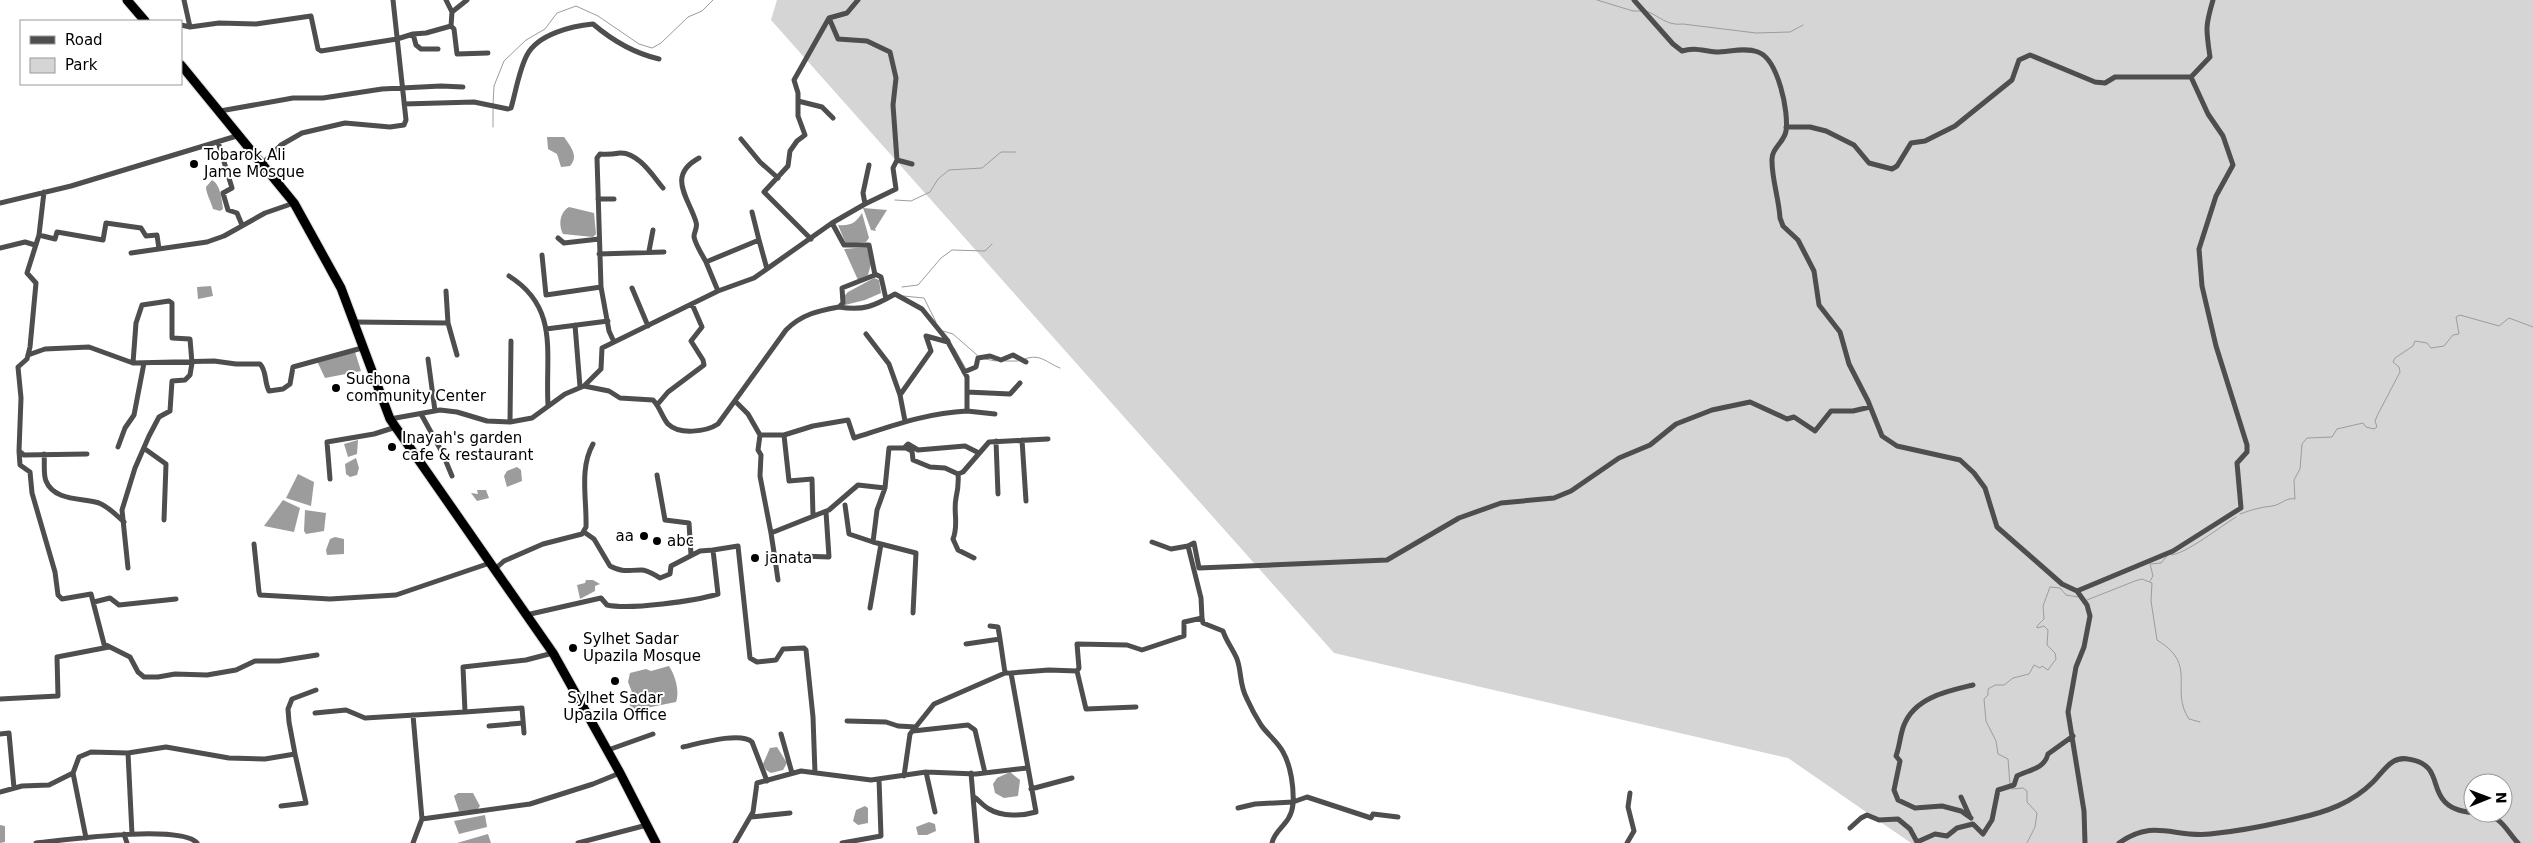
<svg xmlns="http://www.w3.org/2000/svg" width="2533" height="843" font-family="'DejaVu Sans',sans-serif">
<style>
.green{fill:#d5d5d5;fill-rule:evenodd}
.water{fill:#9c9c9c}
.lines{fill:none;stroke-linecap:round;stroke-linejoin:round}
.stream{stroke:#9c9c9c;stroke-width:1}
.highway-casing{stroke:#dbdbdb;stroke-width:11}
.street{stroke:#4e4e4e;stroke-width:5}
.highway{stroke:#000;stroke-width:9}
.poi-dot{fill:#000;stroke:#fff;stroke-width:2}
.labels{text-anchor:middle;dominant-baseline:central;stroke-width:4;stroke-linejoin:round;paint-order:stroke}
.poi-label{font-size:15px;fill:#000;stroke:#fff;text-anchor:start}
</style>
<rect width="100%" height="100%" fill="#fff"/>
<!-- green -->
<path class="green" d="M777 0H2533V843H1911L1788 758 1334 653 771 20ZM2473 783H2503V813H2473Z"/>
<!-- water -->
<path class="water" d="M547 137H564C571 147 579 156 570 166L561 167 557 154 548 149Z
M212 180C220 184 222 199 223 209L220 211 213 209C211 202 206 193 206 187Z
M569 207 594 213 596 234 593 237 563 234C558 225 560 212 569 207Z
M863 208 887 210 875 229 876 231 871 230Z
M862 213 869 238 866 242 846 244 838 225C850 226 856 223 862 213Z
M867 247 871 264 868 275 858 280 844 249Z
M874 278 879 280 881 293 865 300 845 305V295L848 292Z
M211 286 213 296 198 299 197 287Z
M355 352 361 371 325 378 317 361Z
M358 440 357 454 348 457 344 444Z
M356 458 359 468 357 475 350 477 346 474 345 464Z
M517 467 521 470 522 481 507 487 504 476 507 471Z
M298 474 314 482 311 506 286 498Z
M477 490H486L489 498 477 501 471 493 478 494Z
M283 500 300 508 294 532 264 526Z
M305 510 326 513 324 531 306 534 304 531Z
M335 537 344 539V554L327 555 326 550 330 539Z
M586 580H593L600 584 595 586V591L580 599 577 585 585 583Z
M669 666C675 675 680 691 676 702L636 710 630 707 629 697 632 692 628 682 630 673 646 669 651 671Z
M777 747 787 763 783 770 771 773 766 770 763 764 770 748Z
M1010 772 1020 780 1018 796 1004 798 995 793 993 784 997 778Z
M458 793H473L480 806 477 810 459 811 454 796Z
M865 806 868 808V823L858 825 853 821 856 810Z
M485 815 487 827 459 834 454 821Z
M929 822 935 824 936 831 927 835H918L916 827Z
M0 825 5 826V842L0 843Z
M488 834 491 843H457Z"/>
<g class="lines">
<!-- stream -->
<path class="stream" d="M1597 0 1633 11H1642
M1646 11C1660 16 1666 26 1683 24L1756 33 1790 32 1803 25
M493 105 494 86 504 61 526 40 545 29 557 13 576 6 598 16 639 44 652 48 661 43 688 17 702 11 713 0
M493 127V109
M895 200 911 201 930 192 938 179 949 170 982 168 1001 152H1016
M902 287 918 285 941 258 952 250 985 251 992 244
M903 296 924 298 936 322
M943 331 953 334 977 355
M954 348 966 369
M985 359 996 361
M1025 359C1040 353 1047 363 1060 368
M1005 361H1018
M2240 514C2251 510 2261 507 2272 506 2281 505 2286 497 2295 499L2294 480 2300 469 2302 444 2307 438 2332 437 2337 429 2363 423 2366 427 2374 429 2377 427 2375 421 2378 414 2400 372 2399 367 2393 362 2395 358 2413 346 2415 341 2427 343 2431 348 2444 346 2453 335 2459 334 2456 317 2460 315 2499 326 2509 318 2533 327
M2171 555C2186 554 2221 526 2236 517
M2150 581 2153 576 2150 564 2161 563 2167 556
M2087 600 2135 581 2142 579 2152 583 2151 601 2157 640C2199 665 2169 689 2189 719L2200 722
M2010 785 2008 759 1998 754 1996 741 1986 721 1984 699 1988 695V689L1995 685H2004L2013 678 2029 674 2034 665 2040 668 2042 666 2048 670 2056 659 2055 653 2047 645 2048 630 2044 626 2037 628V626L2044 619 2043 606 2050 587 2060 588 2066 595 2078 597
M2012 789 2023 788 2027 791V802L2037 813 2035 827 2027 843"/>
<defs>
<path id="highway" d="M127 0 145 21
M181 65 294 203 341 288 390 419 553 653 620 773 656 843"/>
</defs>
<!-- highway casing -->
<use href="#highway" class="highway-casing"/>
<!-- street -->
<path class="street" d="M184 0 190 27
M446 0 452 12
M1634 0 1673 44 1682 51C1695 47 1703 51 1716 52 1729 52 1745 47 1758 52 1778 59 1789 112 1786 131 1784 143 1771 148 1772 161 1772 180 1779 199 1780 218L1783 226 1798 240 1814 271 1819 305 1840 332 1849 364 1868 401 1882 436 1897 446 1960 460 1974 473 1985 488 1997 527 2062 584 2077 591 2087 605 2090 616 2084 647 2076 667 2068 712 2084 811 2085 843
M829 18 838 39 867 41 890 52 896 78 893 105 897 160
M181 25 190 27 219 23 256 24 311 16 318 49 321 51 397 39 413 34 426 33 451 26 452 12 467 0
M451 26 454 29 457 54 488 53
M413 34 416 45 421 49H438
M798 101 822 107 833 118
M404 104 474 102 508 109 511 108C516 91 519 70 527 55 538 34 572 26 593 24 613 41 633 53 659 59
M220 111 293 98H323L382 89 441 86 463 87
M1786 127H1810L1826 131 1854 145 1869 163 1892 169 1897 166 1911 143 1925 141 1955 126 2012 80 2019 60 2030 55 2095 82 2105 83 2115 77H2191
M741 139 760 162 778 178
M218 142 232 188 223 193 228 210 237 213 242 225
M699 158C666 176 689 198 696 222 698 228 694 231 694 237 696 246 702 254 706 262
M263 163 281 145 302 133 345 123 390 127 404 125 406 120 393 0
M44 192 39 235 27 273 36 283 30 347 27 359 18 367 21 398 19 451 24 455 87 454
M598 199H614
M0 203 71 186 240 135
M865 204 896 189 893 168 897 160 912 164
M752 212 759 240
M832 223 865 204 863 193 869 165
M39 235 55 239 57 232 103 240 106 223 141 228 146 236 157 235 159 249
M558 238 564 243 599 239
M811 239 764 192 788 166 790 151 797 141 805 135 798 116V93L794 80 829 18 847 13 858 0
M0 248 25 242 35 245
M649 251 653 230
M131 253 207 242 224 236 265 213 294 203
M599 254 664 252
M542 255 546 295 601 287
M875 274 881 277 886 299
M509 276C560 308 545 354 548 405
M632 288 648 326
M446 291 448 323
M718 291 706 262 759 240 767 269
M839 307C864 311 874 306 895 294L922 309 948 341
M354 322 448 323 457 355
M575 325 580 387
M546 329 608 321
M866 334 889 364 900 395 905 421
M614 342 609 331 601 287 597 158 600 154C607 155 614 154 620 153 638 152 653 176 663 188
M28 355 45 349 89 347 133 363 214 361 236 364H260C267 371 264 382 269 391L283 389 290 384 293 367 362 348
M428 359 435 411
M964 372 976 367 978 358 990 356 1001 360 1013 355 1026 362
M967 392 1010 394 1020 383
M735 401 748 414 760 435 758 450 761 455 760 476 771 533
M657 405 668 392 704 365 703 360 691 341 702 327 692 304
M967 411 995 414
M421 414 442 452 452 476
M390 419 440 410 457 412 487 421 510 422 532 418 565 394 584 386 609 391 620 398 653 400C660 407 662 417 668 424 679 435 706 432 718 424L786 330C802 314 818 311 839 307L843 303 842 288 875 275 869 245H844L832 223 754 278 718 291 602 348 601 369 584 386
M510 422 511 341
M760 435H784L813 426 848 420 854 438C892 426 926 413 967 411V377L948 342 926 336 931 351 900 395
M784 435 789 481 812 479 813 516
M1022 440 1026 501
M996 441 998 494
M118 447 125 428 134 415 144 363
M904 448 908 444 918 450 965 446 979 453
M145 449 166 464 164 520
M19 451 20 465 30 472 32 493 55 572 58 595 62 599 91 594 104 644 130 657 138 672 144 677H158L175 674 207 675 236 670 255 661H279L317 655
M44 454C45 462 43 474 46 481 54 501 82 498 99 503 109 507 116 515 124 522
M958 474C959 484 958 489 956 498 953 512 959 525 953 539L958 550 974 558
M657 475 665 520 689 523 691 555
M330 479 327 442 374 434 396 427
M845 505 849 534 873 542
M584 532 594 539 610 566C624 573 627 570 641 570 649 570 654 575 660 578L670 574 671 566 700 551 713 550
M1152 542 1171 549 1188 546
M1194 543 1199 568 1387 560 1459 518 1501 503 1554 498 1571 491 1619 458 1650 445 1676 424 1712 410 1750 402 1787 419 1794 417 1815 431 1831 411H1853L1870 407
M1194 543 1188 546 1201 598 1202 618
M254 544 259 592 260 595 330 599 396 595 490 563
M881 544 916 553 913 613
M775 559 771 533 829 510 858 485 885 488 889 448H906L912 451 913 460 930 467 945 468 958 474 963 472 989 442 1048 439
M128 568 122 510 135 468 149 436 159 417 170 411 172 381 185 380 190 375 192 363 190 339 172 338V303L169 301 142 305 136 323 133 363
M495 569 504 561 543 544 582 534 586 527C587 499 579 469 593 444
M778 580 775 559 801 556 829 557 826 512
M2077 591 2173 551 2241 508 2237 463 2247 452V445L2216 346 2202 286 2199 249 2216 196 2233 165 2223 136 2208 114 2191 77 2210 57C2206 29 2205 27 2213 0
M94 602 110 598 119 605 176 599
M870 608 881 544 873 542 877 510 885 488
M526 615 601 598 607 605C630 610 695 601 718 594L713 550 738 546 750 658 757 662 776 660 783 649 804 648 806 650 813 717 815 773
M990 626 998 627 1000 639
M966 644 1000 639 1005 673H1008
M1077 671 1086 709 1136 707
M0 699 58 696 57 657 109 647
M465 712 522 708 524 733
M315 713 346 710 365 718 465 712 463 667 526 660 553 653
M413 715 422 819 530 804 593 784 620 773
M847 721 886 722 898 726 916 727
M489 726 523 723
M913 731 968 725 975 730 985 773
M0 734 9 733 14 788
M781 734 792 773
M683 747C697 744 741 731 752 742L767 781
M608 750 653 734
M295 754 289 722 288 709 292 699 316 690
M926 772 935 812
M73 773 86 838
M971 773 977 843
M904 776 910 734 934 704 1005 673
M1031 789 1072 778
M0 792 22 786 49 785 73 773 79 757 91 752 128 753
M974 797C979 800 983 806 989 809 1002 817 1022 816 1036 812L1011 673 1049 670 1077 671 1079 668 1077 644 1127 645 1142 650 1184 636V622L1202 618 1203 623 1223 631C1226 641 1233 649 1237 659 1242 673 1239 684 1247 699 1251 708 1256 717 1261 725 1268 735 1278 742 1283 752 1291 766 1294 788 1293 804 1291 825 1275 828 1272 843
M1961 797 1970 817
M1238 808 1255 804 1293 802 1307 797 1371 818 1373 814 1398 817
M751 817 790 813
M1971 818 1961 811 1942 806 1915 808 1898 800 1894 790 1900 761 1896 756C1900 745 1900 735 1904 725 1915 697 1948 691 1973 685
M1850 828 1861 818 1867 815 1879 820 1898 819 1910 829 1917 842 1935 834 1947 836 1957 828 1973 824 1983 834 1992 820 1998 790 2014 785 2017 776C2027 770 2044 770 2048 754L2073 736
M124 834 127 843
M132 834 128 753 166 747 229 758 265 759 295 754 306 803 281 806
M36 843C64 840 180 824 197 843
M413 843 422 819
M578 843 647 825
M735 843 753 812 757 783 801 771 871 780 926 772 976 774 1027 768
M842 843 881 836 879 779
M1627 843 1634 831 1628 807 1630 793
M2119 843C2155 818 2173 838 2210 834 2240 831 2270 825 2299 818 2326 812 2352 803 2373 782 2384 771 2391 756 2408 759 2441 764 2430 787 2445 802 2460 817 2482 809 2498 820 2506 826 2511 836 2518 843"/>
<!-- highway -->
<use href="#highway" class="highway"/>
</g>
<!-- markers -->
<g class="poi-dot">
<circle cx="194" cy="164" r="5"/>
<circle cx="336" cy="388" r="5"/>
<circle cx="392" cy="447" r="5"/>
<circle cx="644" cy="536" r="5"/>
<circle cx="657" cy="541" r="5"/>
<circle cx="755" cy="558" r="5"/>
<circle cx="573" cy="648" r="5"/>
<circle cx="615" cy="681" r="5"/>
</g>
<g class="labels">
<!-- poi labels -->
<g class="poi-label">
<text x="204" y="155">Tobarok Ali<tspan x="204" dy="17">Jame Mosque</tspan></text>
<text x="346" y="379">Suchona<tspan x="346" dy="17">community Center</tspan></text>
<text x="402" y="438">Inayah's garden<tspan x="402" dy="17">cafe &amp; restaurant</tspan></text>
<text x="634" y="536" text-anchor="end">aa</text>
<text x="667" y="541">abc</text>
<text x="765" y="558">janata</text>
<text x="583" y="639">Sylhet Sadar<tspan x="583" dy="17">Upazila Mosque</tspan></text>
<text x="615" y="698" text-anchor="middle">Sylhet Sadar<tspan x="615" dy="17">Upazila Office</tspan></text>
</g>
</g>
<!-- legend -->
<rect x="20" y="20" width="162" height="65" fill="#ffffff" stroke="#999999"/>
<rect x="30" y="36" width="25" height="8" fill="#4e4e4e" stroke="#999999"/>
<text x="65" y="45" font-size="15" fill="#000000">Road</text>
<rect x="30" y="58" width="25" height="15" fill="#d5d5d5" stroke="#999999"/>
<text x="65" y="70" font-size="15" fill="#000000">Park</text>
<!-- north arrow -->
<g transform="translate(2488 798) rotate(89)"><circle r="24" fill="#ffffff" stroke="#999999"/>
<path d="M0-4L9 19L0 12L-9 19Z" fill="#000000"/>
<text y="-8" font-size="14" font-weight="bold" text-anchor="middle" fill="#000000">N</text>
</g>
</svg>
